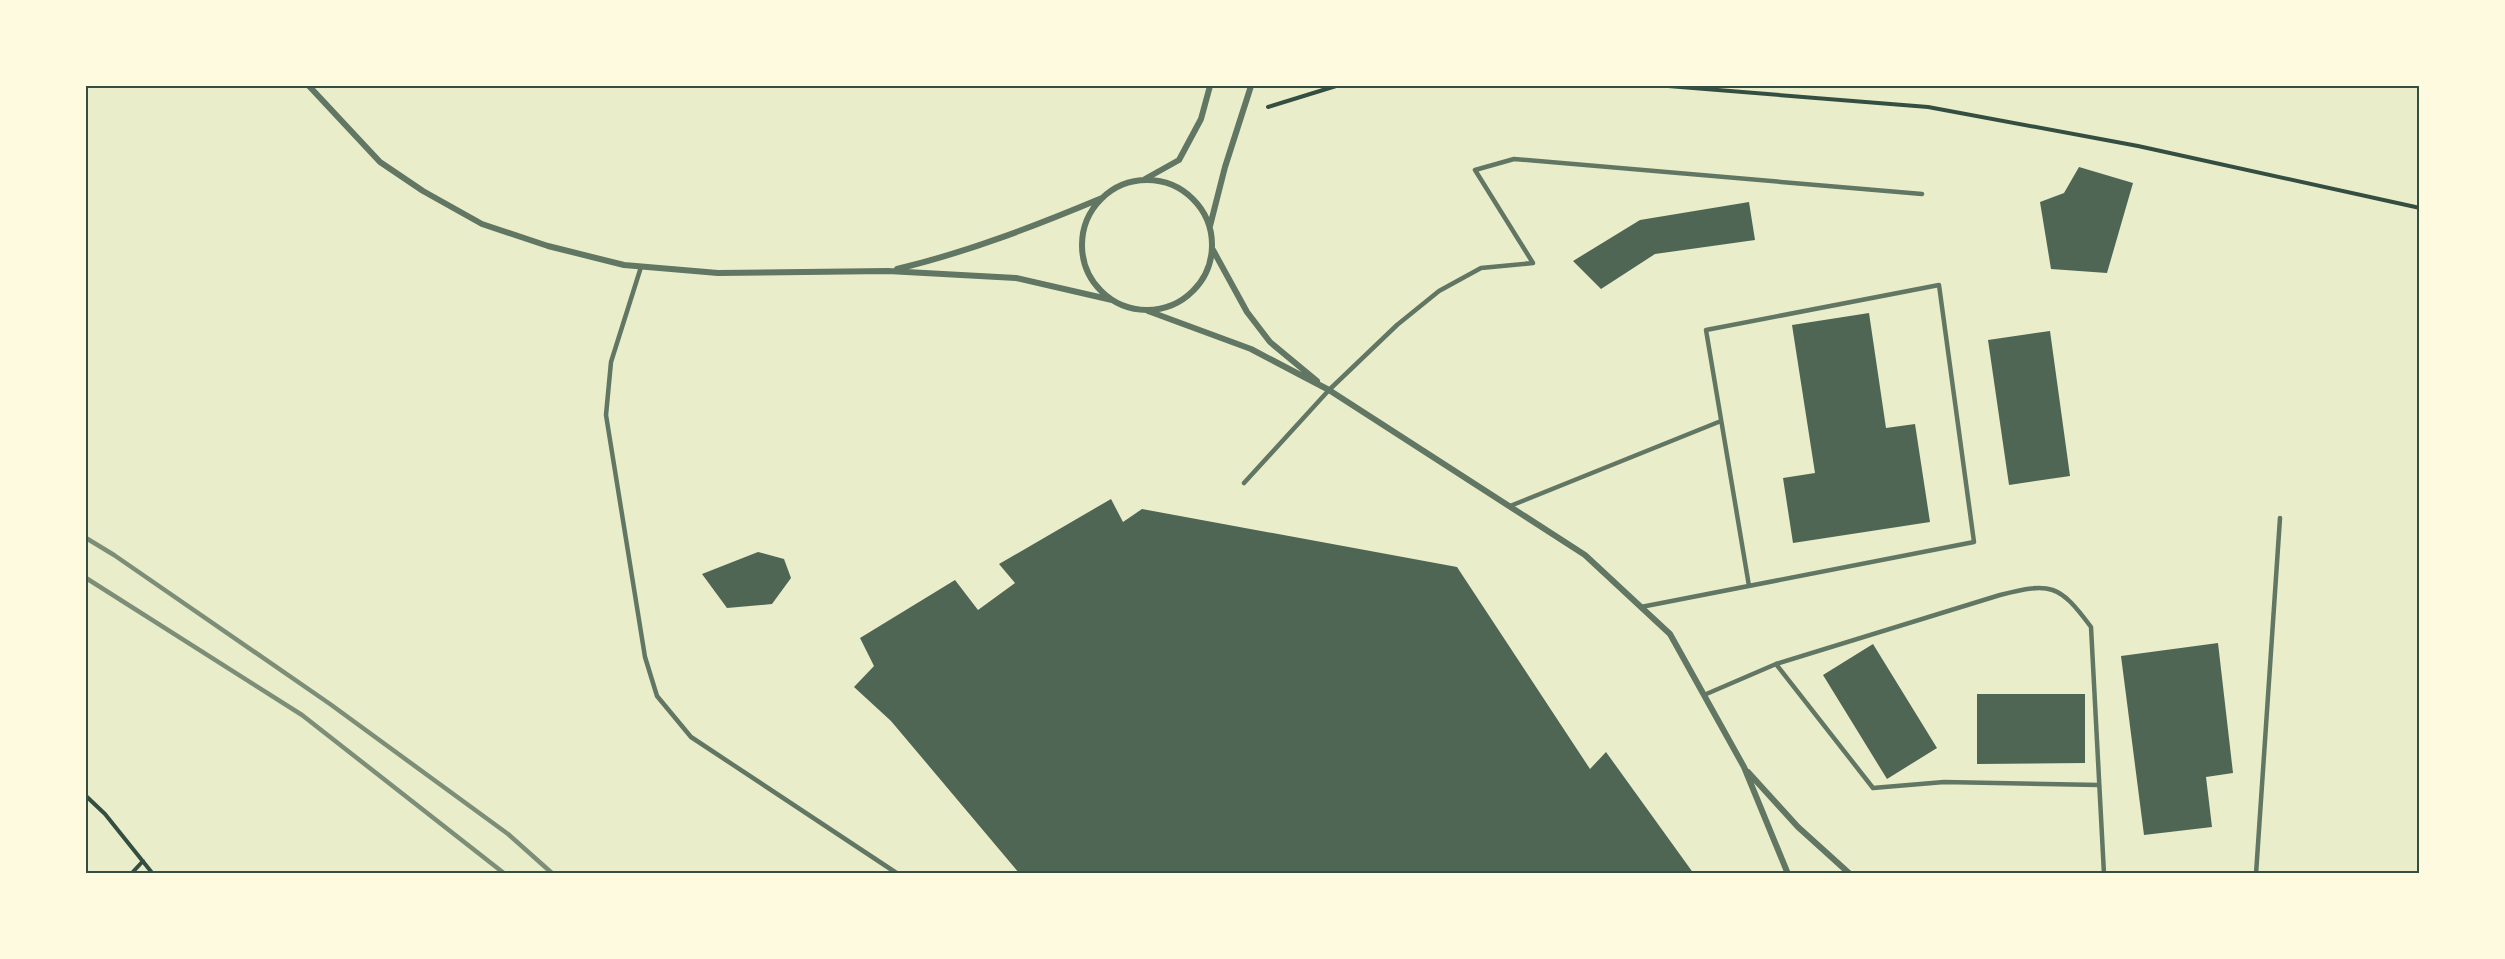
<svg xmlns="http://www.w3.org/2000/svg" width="2505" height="959" font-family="'PT Sans Narrow',sans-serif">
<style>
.building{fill:#4f6655}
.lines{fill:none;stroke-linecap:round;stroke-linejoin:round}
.path{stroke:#344e41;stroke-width:4}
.service{stroke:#617663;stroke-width:4.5}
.minor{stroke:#617663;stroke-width:6}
.rail{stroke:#7c8e77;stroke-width:4.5}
.neatline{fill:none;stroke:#344e41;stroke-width:2}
</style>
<rect width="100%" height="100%" fill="#e9edc9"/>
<!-- building -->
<path class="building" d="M2079 167 2133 183 2107 273 2051 269 2040 202 2064 193Z
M1749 202 1755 240 1655 254 1601 289 1573 261 1640 220Z
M1869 313 1886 428 1915 424 1930 522 1793 543 1783 478 1815 473 1792 325Z
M2050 331 2070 476 2009 485 1988 340Z
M1111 499 1123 522 1142 509 1457 567 1590 769 1606 752 1694 874H1020L891 721 854 687 874 666 860 638 955 580 978 610 1015 583 999 564Z
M758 552 784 559 791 578 772 604 727 608 702 574Z
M2218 643 2233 773 2206 777 2212 827 2144 835 2121 656Z
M1873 644 1937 748 1887 779 1823 675Z
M1977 694H2085V763L1977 764Z"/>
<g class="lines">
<!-- path -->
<path class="path" d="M1668 86 1928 107 2138 146 2420 208
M1268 107 1336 86
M86 796 105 814 153 874
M131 874 143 861"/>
<!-- service -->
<path class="service" d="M641 267 611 362 606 415 645 657 657 696 691 737 898 874
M1244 483 1329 390 1397 325 1439 291 1481 268 1533 263 1475 170 1514 159 1922 194
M1510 506 1721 421
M1641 607 1974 542 1939 285 1706 330 1749 586
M1776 664 1873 788 1944 782 2099 785
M1704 695 1776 664 2000 595C2051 582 2059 584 2091 627L2104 874
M2256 874 2280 518"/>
<!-- minor -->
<path class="minor" d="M309 86 380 162 423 191 482 224 548 246 624 265 718 273 888 271 1016 278 1112 300
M1145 179 1179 160 1201 119 1210 86
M1082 245a65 65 0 1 1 130 0a65 65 0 1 1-130 0Z
M1210 226 1225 167 1251 86
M1213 250 1247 312 1270 342 1317 381
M897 269C968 252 1035 226 1102 198
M1148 311 1251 349 1329 390 1585 555 1670 634 1744 767 1788 874
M1748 772 1798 827 1850 874"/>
<!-- rail -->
<path class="rail" d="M86 538 114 555 330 704 508 834 553 874
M86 578 302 715 505 874"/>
</g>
<!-- border -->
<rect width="2505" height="959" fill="none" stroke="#fefae0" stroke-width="174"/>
<rect x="87" y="87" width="2331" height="785" class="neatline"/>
</svg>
